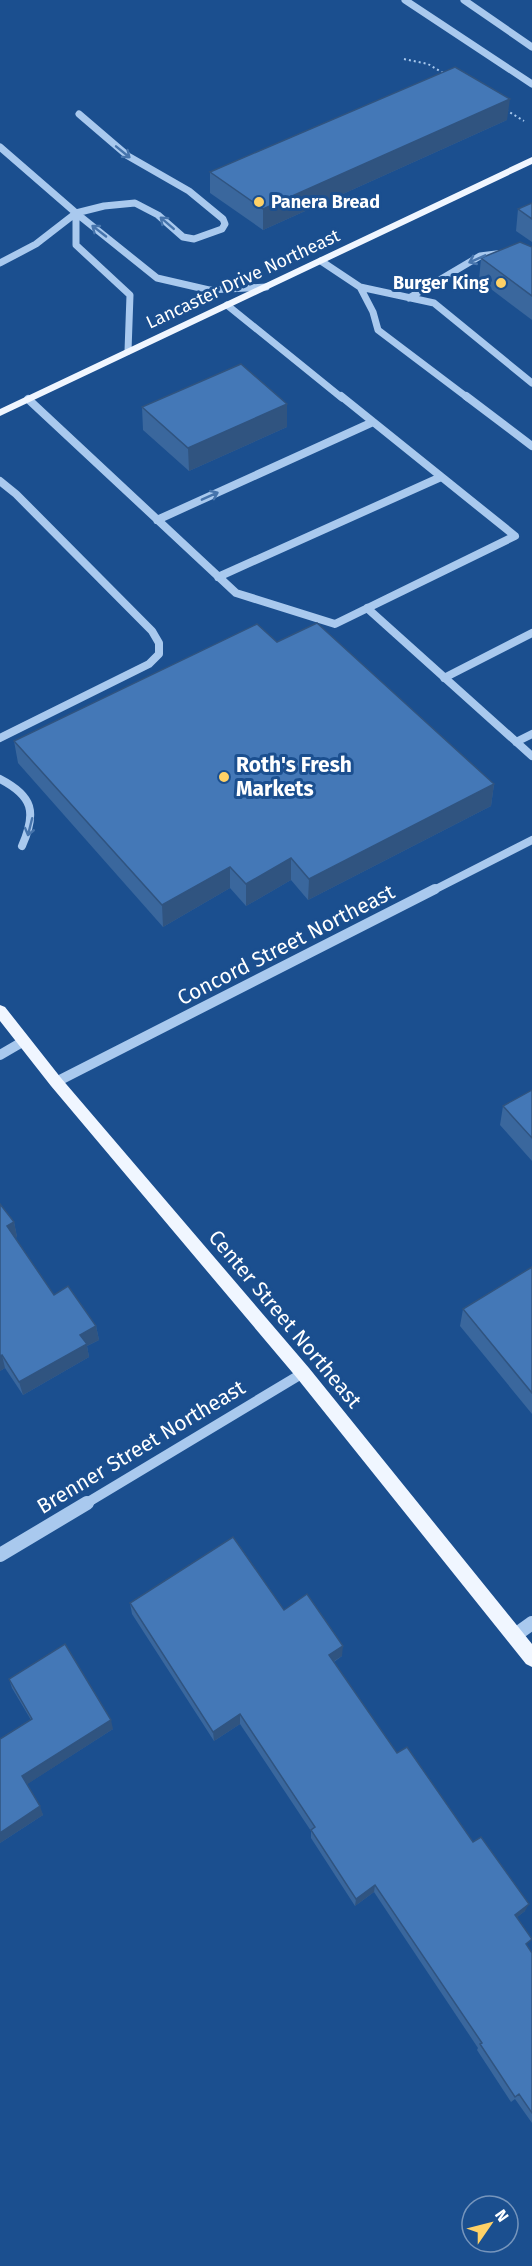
<svg xmlns="http://www.w3.org/2000/svg" width="532" height="2266" font-family="'Fira Sans',sans-serif">
<style>
.lines{fill:none;stroke-linecap:round;stroke-linejoin:round}
.path{stroke:#a9c9ee;stroke-width:2;stroke-dasharray:2 3;stroke-linecap:butt}
.minor-far3{stroke:#a9c9ee;stroke-width:7}
.minor-far2{stroke:#a9c9ee;stroke-width:8}
.minor-far1{stroke:#a9c9ee;stroke-width:10}
.minor{stroke:#a9c9ee;stroke-width:14}
.major{fill:#f0f6ff;fill-rule:evenodd}
.wall{fill:#3a679d}
.shaded-wall{fill:#305480}
.building{fill:#4478b7;stroke:#305480;stroke-width:1.5}
.oneway{stroke:#4674ac}
.poi-dot{fill:#ffd166;stroke:#1b4f8f;stroke-width:2}
.labels{text-anchor:middle;dominant-baseline:central;stroke-width:6;stroke-linejoin:round;paint-order:stroke}
.far-poi-label{font-size:18px;font-weight:bold;fill:#fff;stroke:#1b4f8f;text-anchor:start}
.far-street-label{font-size:18px;fill:#fff;stroke:#1b4f8f}
.poi-label{font-size:21px;font-weight:bold;fill:#fff;stroke:#1b4f8f;text-anchor:start}
.street-label{font-size:21px;fill:#fff;stroke:#1b4f8f}
</style>
<rect width="100%" height="100%" fill="#1b4f8f"/>
<g class="lines">
<!-- path -->
<path class="path" d="M404 59 428 64 445 74
M506 110 524 121"/>
<!-- minor-far3 -->
<path class="minor-far3" d="M405 0 532 84
M464 0 532 47
M0 147 76 213 157 278 209 290 266 287
M76 213V245L130 295 128 351
M321 261 360 287 434 303 532 383
M0 263 36 244 76 213 104 206 135 203 158 215 183 237 194 239 222 229 225 224 223 219 189 191 128 156 79 114
M360 287 373 312 378 330 468 398
M409 298 480 256 504 253
M227 305 342 398"/>
<!-- minor-far2 -->
<path class="minor-far2" d="M466 396 532 446
M28 399 236 593 335 624 515 536 341 396
M0 481 16 494 152 631 159 643V654L149 664 0 738
M157 520 373 422
M218 577 441 477
M367 608 532 756
M444 678 532 633
M516 742 532 734
M0 779C33 796 37 812 22 846
M432 891 532 840"/>
<!-- minor-far1 -->
<path class="minor-far1" d="M0 1055 24 1041
M56 1082 435 889
M85 1504 303 1373"/>
<!-- minor -->
<path class="minor" d="M0 1555 87 1503
M514 1636 532 1623"/>
<!-- major -->
<path class="major" d="M532 157V164L0 416V409Z
M0 1005 5 1007 61 1078 309 1368 532 1644V1667L526 1664 297 1378 51 1086 0 1021Z"/>
</g>
<!-- wall -->
<path class="wall" d="M507 120 263 230 210 193V172Z
M532 203V242L516 231 518 209Z
M532 247V320L479 280 481 258Z
M142 407 287 427 189 471 143 430Z
M277 642 494 784 491 806 308 900 291 880 246 906 230 888 163 927 18 763 14 741Z
M532 1090V1161L500 1125 503 1106Z
M14 1222 17 1237 15 1238 54 1295 96 1326 99 1340 87 1346 89 1357 23 1395 5 1368 0 1371Z
M532 1267V1414L460 1326 463 1309Z
M130 1603 284 1610 342 1656 334 1662 397 1753 473 1842 525 1911 517 1917 527 1947 532 1953V2123L515 2099 511 2102 477 2050 478 2048 374 1892 355 1906 311 1838V1831L240 1724 214 1741 132 1614Z
M9 1679 113 1729 27 1784 43 1815 0 1843 31 1720 12 1688Z"/>
<!-- shaded-wall -->
<path class="shaded-wall" d="M510 99 507 120 263 230V209Z
M287 404V427L189 471 188 448Z
M494 784 491 806 308 900 309 879Z
M291 858V880L246 906V884Z
M230 867V888L163 927 162 905Z
M14 1222 17 1237 10 1241 7 1226Z
M96 1326 99 1340 87 1346 89 1357 23 1395 19 1382 80 1335Z
M2 1355 5 1368 0 1371V1356Z
M343 1646 342 1656 328 1665 329 1655Z
M240 1714V1724L214 1741 213 1732Z
M111 1720 113 1729 26 1785 22 1776Z
M40 1806 43 1815 0 1843V1833Z
M375 1885 374 1892 355 1906 356 1899Z
M529 1904 525 1911 511 1922 515 1915Z"/>
<!-- building -->
<path class="building" d="M455 67 510 99 263 209 210 172Z
M532 203V219L518 209Z
M520 242 532 247V296L481 258Z
M241 364 287 404 188 448 142 407Z
M317 623 494 784 309 879 291 858 246 884 230 867 162 905 14 741 257 624 277 642Z
M532 1090V1138L503 1106Z
M0 1204 14 1222 7 1226 54 1295 68 1286 96 1326 80 1335 87 1344 19 1382 2 1355 0 1356Z
M532 1267V1393L463 1309Z
M233 1537 284 1610 307 1594 343 1646 329 1655 397 1753 407 1747 473 1842 481 1837 529 1904 515 1915 532 1939 526 1944 532 1953V2113L519 2094 515 2097 480 2044 482 2043 375 1885 356 1899 311 1830 315 1827 240 1714 213 1732 130 1603Z
M65 1644 111 1720 22 1776 40 1806 0 1833V1739L32 1719 9 1679Z"/>
<!-- one-way arrows -->
<defs><path id="oneway-shaft" d="M-6 0H5M1.5-3L5.5 0L1.5 3" fill="none" stroke-width="1.6" stroke-linecap="round" stroke-linejoin="round" transform="scale(1.5)"/></defs>
<g class="oneway">
<use href="#oneway-shaft" transform="translate(123 152) rotate(39)"/>
<use href="#oneway-shaft" transform="translate(167 223) rotate(-139)"/>
<use href="#oneway-shaft" transform="translate(99 231) rotate(-142)"/>
<use href="#oneway-shaft" transform="translate(477 259) rotate(156)"/>
<use href="#oneway-shaft" transform="translate(210 496) rotate(-24)"/>
<use href="#oneway-shaft" transform="translate(30 827) rotate(104)"/>
</g>
<!-- markers -->
<g class="poi-dot">
<circle cx="259" cy="202" r="6"/>
<circle cx="501" cy="283" r="6"/>
<circle cx="224" cy="777" r="6"/>
</g>
<g class="labels">
<!-- far-poi labels -->
<g class="far-poi-label">
<text x="271" y="202">Panera Bread</text>
<text x="489" y="283" text-anchor="end">Burger King</text>
</g>
<!-- far-street labels -->
<g class="far-street-label">
<text transform="translate(243 279) rotate(-25)">Lancaster Drive Northeast</text>
</g>
<!-- poi labels -->
<g class="poi-label">
<text x="236" y="765">Roth's Fresh<tspan x="236" dy="24">Markets</tspan></text>
</g>
<!-- street labels -->
<g class="street-label">
<text transform="translate(286 945) rotate(-27)">Concord Street Northeast</text>
<text transform="translate(285 1319) rotate(50)">Center Street Northeast</text>
<text transform="translate(141 1447) rotate(-31)">Brenner Street Northeast</text>
</g>
</g>
<!-- north arrow -->
<g transform="translate(490 2224) rotate(55)"><circle r="28" fill="#1b4f8f" stroke="#7695bc" stroke-width="1.5"/>
<path d="M0-4.5L10 22L0 15L-10 22Z" fill="#ffd166"/>
<text y="-9" font-size="16" font-weight="bold" text-anchor="middle" fill="#ffffff">N</text>
</g>
</svg>
